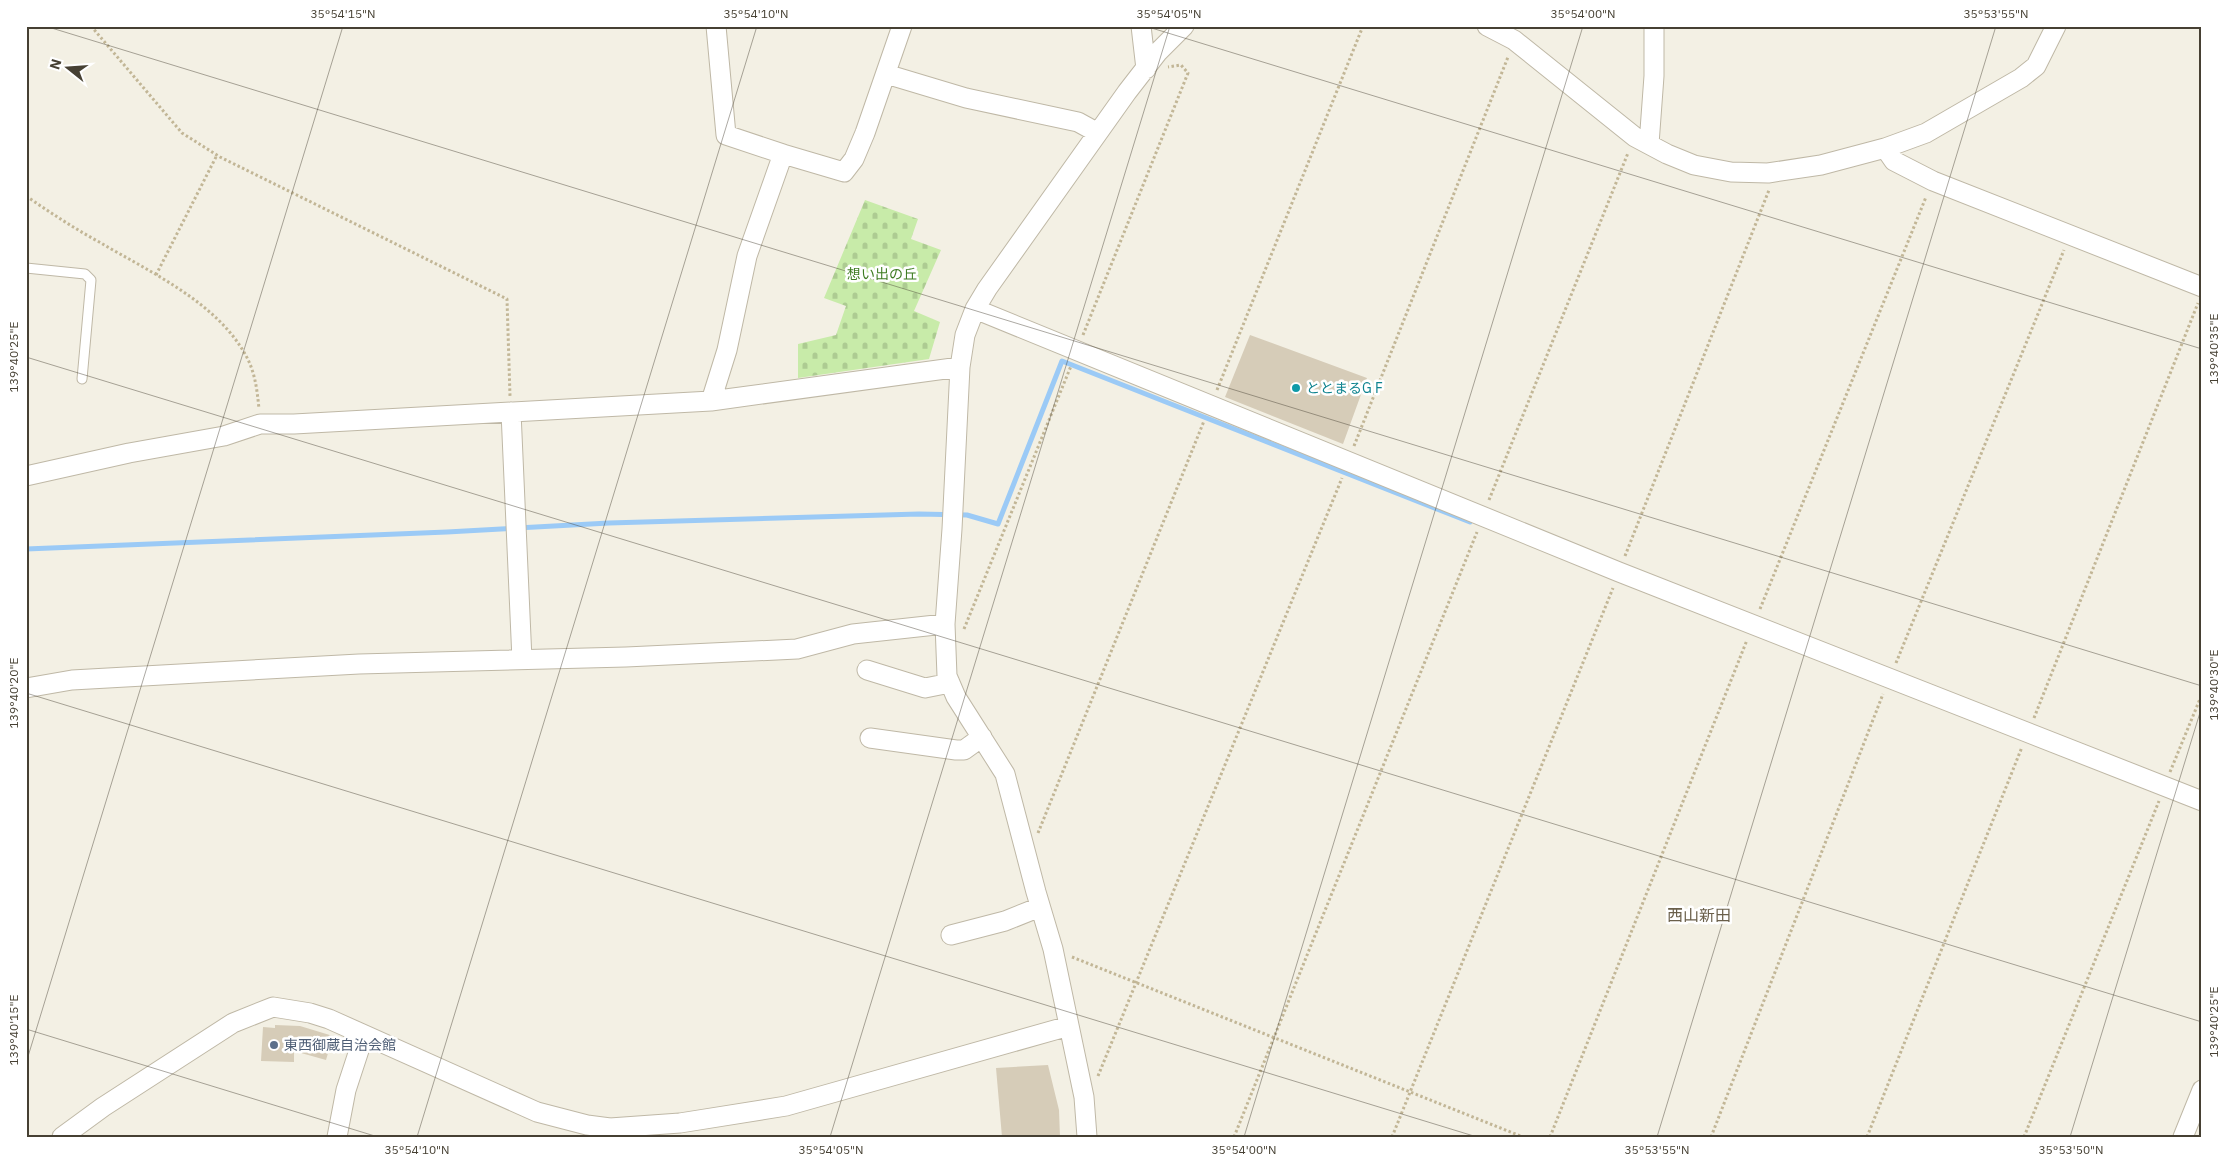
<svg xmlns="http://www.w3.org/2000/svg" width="2228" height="1163" font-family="'IBM Plex Sans','Noto Sans JP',sans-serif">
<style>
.cemetery{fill:url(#cemetery-stones)}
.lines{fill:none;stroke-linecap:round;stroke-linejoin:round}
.stream{stroke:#9bcaf6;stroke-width:5}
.building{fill:#d6ccb8}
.service-casing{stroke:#bfb8a6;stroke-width:11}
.minor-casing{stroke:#bfb8a6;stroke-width:21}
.path{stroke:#c2b696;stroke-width:3;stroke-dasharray:2.5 2.5;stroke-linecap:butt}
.service{stroke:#fff;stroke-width:9}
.minor{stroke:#fff;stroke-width:19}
.ticks{fill:none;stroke:#464033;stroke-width:1;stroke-opacity:0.45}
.culture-dot{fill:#0f9aa8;stroke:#fff;stroke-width:2}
.service-dot{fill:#5c6f8a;stroke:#fff;stroke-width:2}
.labels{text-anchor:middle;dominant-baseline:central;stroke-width:5;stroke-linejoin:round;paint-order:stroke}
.park-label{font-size:14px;fill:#3e7c22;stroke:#fff}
.culture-label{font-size:14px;fill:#0d838f;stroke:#fff;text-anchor:start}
.service-label{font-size:14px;fill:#4e5e75;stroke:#fff;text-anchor:start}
.quarter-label{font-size:16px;fill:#6a5f4a;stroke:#fff}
.neatline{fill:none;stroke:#464033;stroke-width:2}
.ticks-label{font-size:12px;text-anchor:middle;fill:#464033}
</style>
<defs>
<pattern id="cemetery-stones" width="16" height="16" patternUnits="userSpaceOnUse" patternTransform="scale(1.25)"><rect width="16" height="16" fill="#c8eba9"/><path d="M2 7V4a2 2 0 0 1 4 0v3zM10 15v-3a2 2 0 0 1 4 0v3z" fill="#adcb92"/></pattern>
</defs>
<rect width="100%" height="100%" fill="#f3f0e4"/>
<!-- cemetery -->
<path class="cemetery" d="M865 200 918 219 911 239 941 250 914 311 940 322 929 359 798 378V344L836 335 846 306 824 298Z"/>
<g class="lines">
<!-- stream -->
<path class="stream" d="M26 549 447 532 609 523 919 514 967 515 998 524 1062 361 1470 522"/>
</g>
<!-- building -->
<path class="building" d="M1250 335 1367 378 1343 444 1225 397Z
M275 1025 300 1026 333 1036 326 1060 294 1051V1062L261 1061 263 1027 275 1028Z
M1048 1065 1059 1110 1060 1137H1002L996 1068Z"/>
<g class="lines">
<defs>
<path id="service" d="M26 268 85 274 91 280 82 379"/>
<path id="minor" d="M716 26 726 135 783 154 844 172 854 159 865 133 902 26
M1141 26 1146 69
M1487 26 1514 40 1635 137 1667 154 1694 165 1731 172 1768 173 1821 165 1885 148 1926 133 2021 78 2036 66 2056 26
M886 74 966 98 1078 122 1098 133
M1649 144 1654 76V26
M1885 148 1894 161 1933 181 2202 287
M975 309 1619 572 2202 801
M711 401 727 350 747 256 783 154
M511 412 522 660
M26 476 129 453 224 436 260 424H294L711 401 960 367
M867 670 925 688 950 683
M26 688 72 680 359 664 626 657 797 649 853 634 945 624
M870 738 956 750H964L982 737
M951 935 1005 921 1040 907
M62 1137 103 1107 233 1023 273 1007 310 1013 329 1019 537 1112 587 1125 610 1128 680 1123 786 1106 1069 1026
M337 1137 346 1090 364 1035
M1087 1137 1084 1097 1053 949 1036 892 1005 774 956 697 947 676 945 624 952 529 960 367 965 335 975 309 987 289 1127 92 1158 52 1184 26
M2183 1137 2202 1090"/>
</defs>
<!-- service casing -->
<use href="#service" class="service-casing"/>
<!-- minor casing -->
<use href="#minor" class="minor-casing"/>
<!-- path -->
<path class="path" d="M91 26 182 133 220 157 507 299 510 396
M26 196C51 213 75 229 101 243 150 272 216 302 245 354 255 371 257 389 259 409
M156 275 217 155
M1083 335 1188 73 1181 65 1168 67
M1217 390 1363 26
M1354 446 1508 57
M1489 500 1628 153
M1625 556 1769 190
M1760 609 1926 197
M964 629 1071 366
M1896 663 2064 250
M2034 718 2198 303
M2170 772 2202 694
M1038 833 1204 421
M1072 957 1523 1137
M1098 1076 1342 478
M1234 1137 1477 532
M1392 1137 1613 588
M1550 1137 1747 640
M1711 1137 1883 694
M1867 1137 2022 747
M2024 1137 2159 801"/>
<!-- service -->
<use href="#service" class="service"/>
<!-- minor -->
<use href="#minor" class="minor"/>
</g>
<!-- ticks -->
<path class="ticks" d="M45 26 2202 686M1145 26 2202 349M26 357 2202 1022M26 693 1477 1137M26 1029 378 1137M26 1063 343 26M417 1137 757 26M830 1137 1170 26M1244 1137 1583 26M1657 1137 1996 26M2070 1137 2202 706"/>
<!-- markers -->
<circle class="culture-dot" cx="1296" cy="388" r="5"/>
<circle class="service-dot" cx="274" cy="1045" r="5"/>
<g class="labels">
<!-- park labels -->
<g class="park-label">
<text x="882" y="274">想い出の丘</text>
</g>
<!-- culture labels -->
<g class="culture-label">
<text x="1306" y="388">ととまるG F</text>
</g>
<!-- service labels -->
<g class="service-label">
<text x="284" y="1045">東西御蔵自治会館</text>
</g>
<!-- quarter labels -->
<g class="quarter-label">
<text x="1699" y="915">西山新田</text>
</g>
</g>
<!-- border -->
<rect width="2228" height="1163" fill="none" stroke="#ffffff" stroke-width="55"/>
<!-- north arrow -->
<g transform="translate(68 68) rotate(287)" stroke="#ffffff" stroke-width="4" paint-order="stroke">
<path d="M0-4L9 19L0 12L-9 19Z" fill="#464033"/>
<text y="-8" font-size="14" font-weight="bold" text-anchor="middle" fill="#464033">N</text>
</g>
<rect x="28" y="28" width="2172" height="1108" class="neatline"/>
<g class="ticks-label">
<text x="343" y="18">35°54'15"N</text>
<text x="756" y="18">35°54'10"N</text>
<text x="1169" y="18">35°54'05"N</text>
<text x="1583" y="18">35°54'00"N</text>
<text x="1996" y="18">35°53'55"N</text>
<text transform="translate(2214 349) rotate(-90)" y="4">139°40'35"E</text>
<text transform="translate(14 357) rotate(-90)" y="4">139°40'25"E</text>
<text transform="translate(2214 685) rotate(-90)" y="4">139°40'30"E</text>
<text transform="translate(14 693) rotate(-90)" y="4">139°40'20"E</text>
<text transform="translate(2214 1022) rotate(-90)" y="4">139°40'25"E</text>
<text transform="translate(14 1030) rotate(-90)" y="4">139°40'15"E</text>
<text x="417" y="1154">35°54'10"N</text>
<text x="831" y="1154">35°54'05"N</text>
<text x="1244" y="1154">35°54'00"N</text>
<text x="1657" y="1154">35°53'55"N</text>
<text x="2071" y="1154">35°53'50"N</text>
</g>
</svg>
